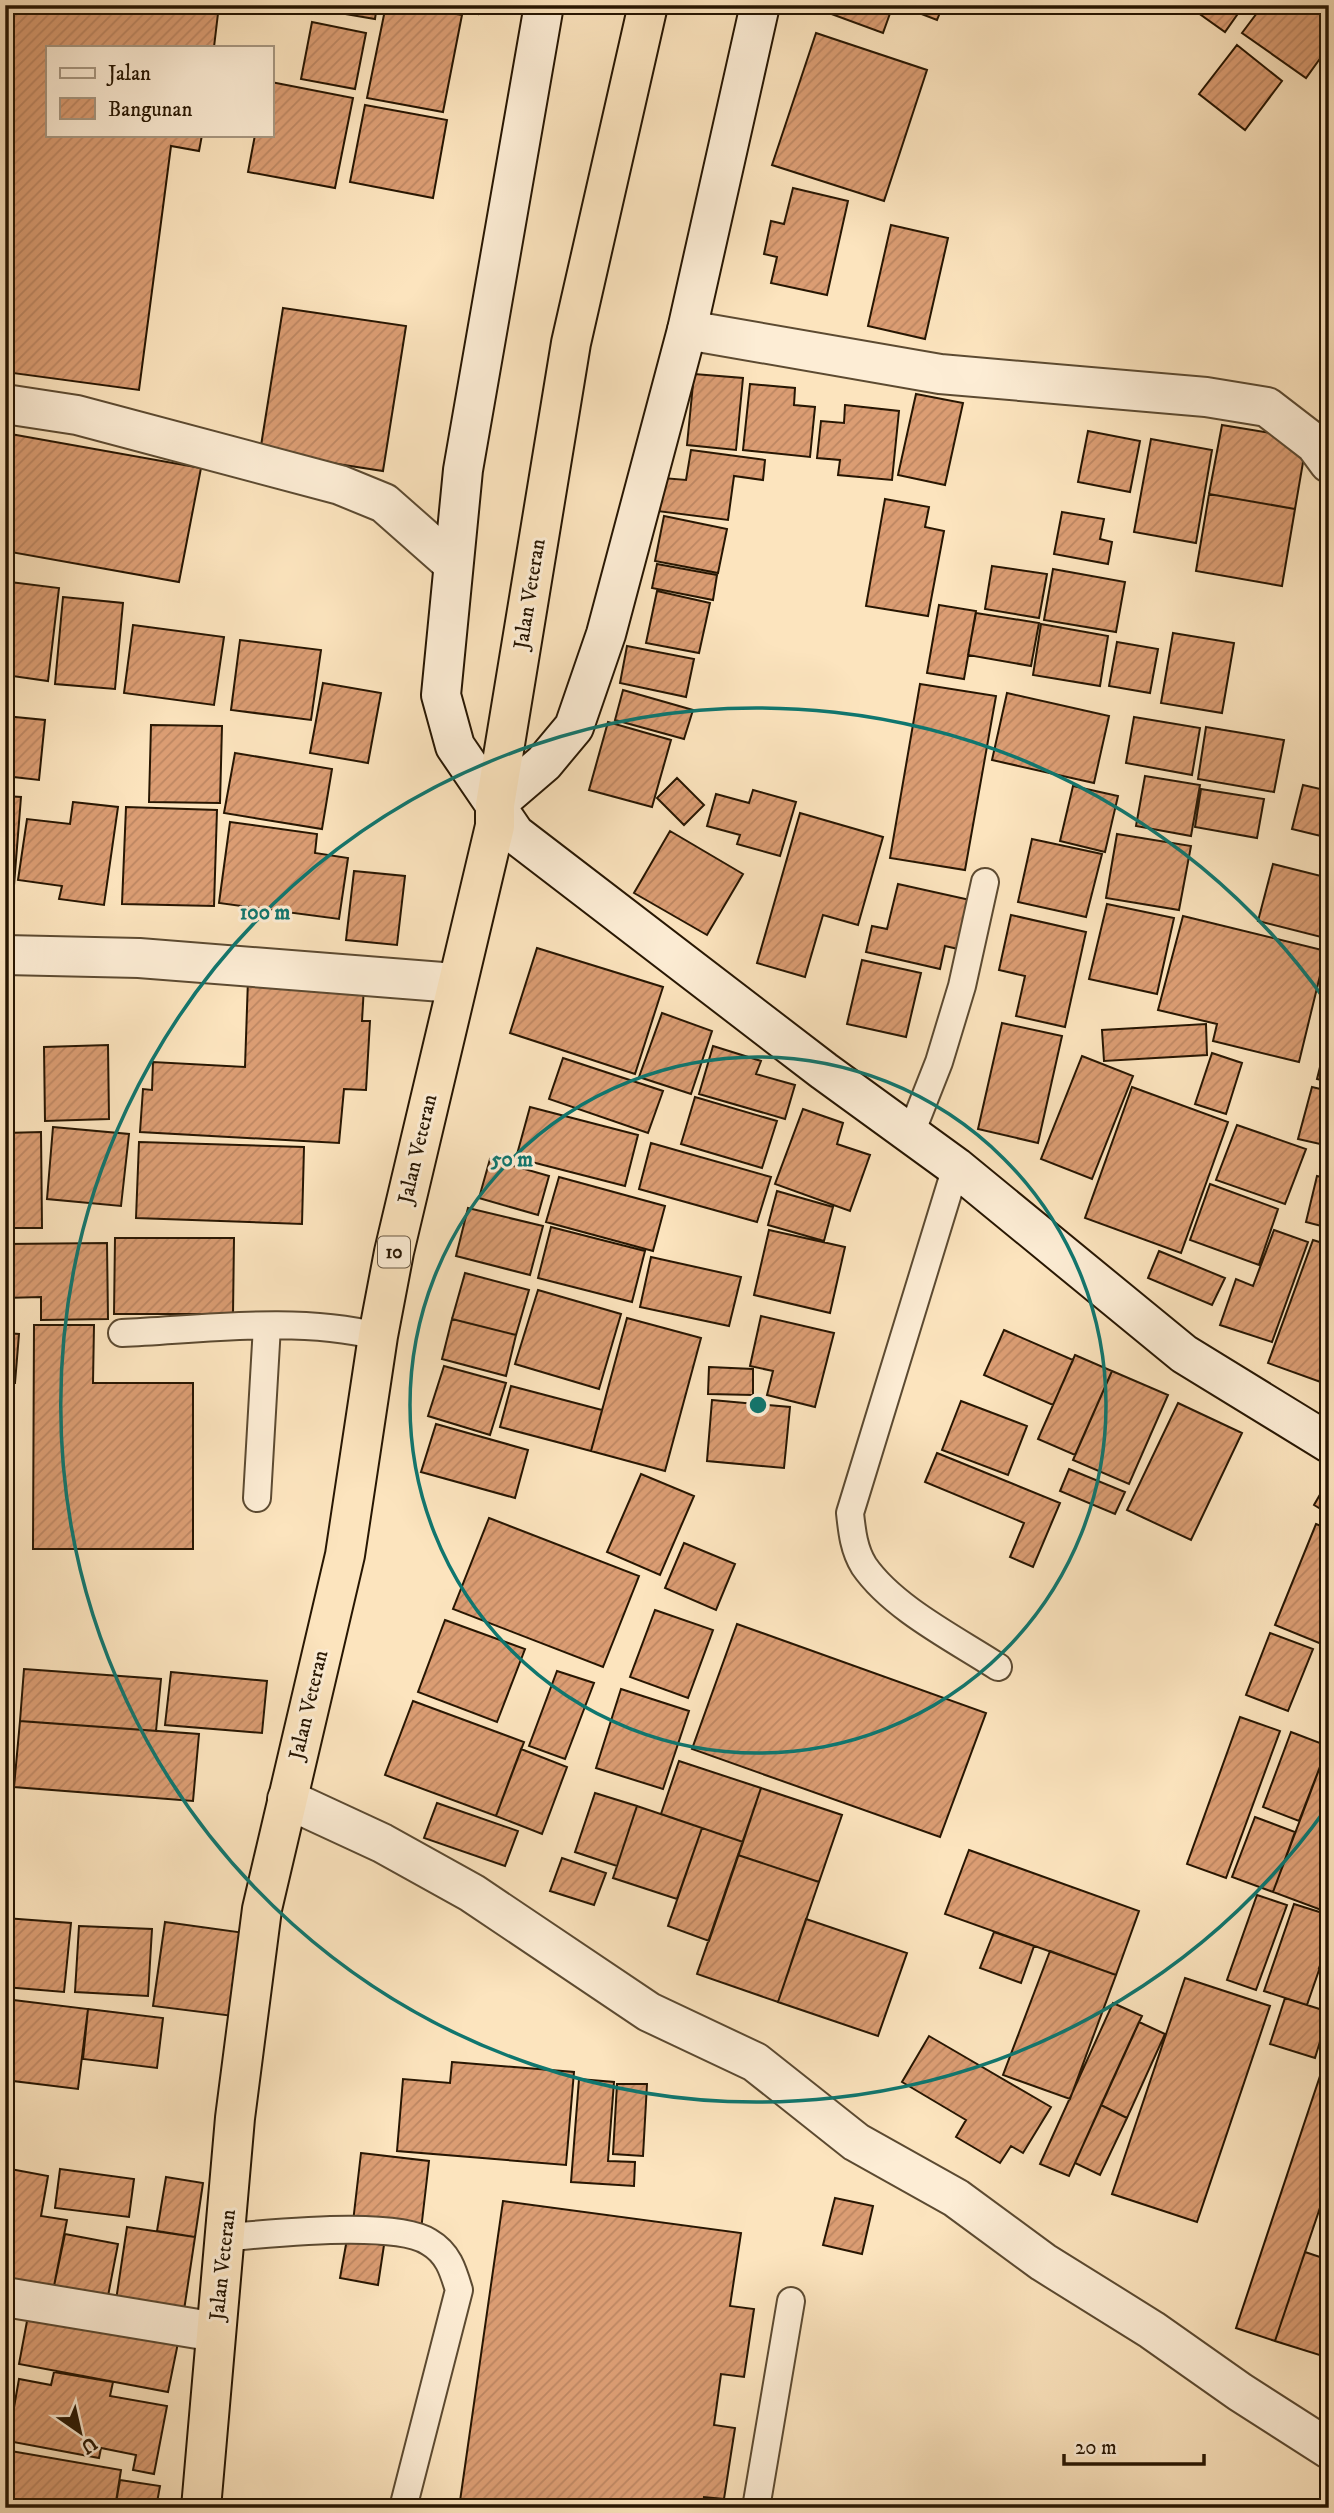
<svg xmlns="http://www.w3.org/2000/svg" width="1334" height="2513" font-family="'IM FELL DW Pica',serif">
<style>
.building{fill:url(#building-hatch);stroke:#271602;stroke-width:2}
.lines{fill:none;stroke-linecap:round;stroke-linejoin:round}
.lane-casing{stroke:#5c4a31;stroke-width:30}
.street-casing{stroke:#5c4a31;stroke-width:42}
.secondary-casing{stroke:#271602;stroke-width:42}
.highway-casing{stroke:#271602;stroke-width:42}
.lane{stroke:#fdedd5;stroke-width:26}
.street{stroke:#fdedd5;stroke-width:38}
.secondary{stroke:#fdedd5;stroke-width:38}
.highway{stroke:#fce4be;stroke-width:38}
.ring{fill:none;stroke:#0f766e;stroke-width:3.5}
.labels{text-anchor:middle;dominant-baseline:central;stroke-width:6;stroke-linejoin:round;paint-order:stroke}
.shield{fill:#fdedd5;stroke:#675641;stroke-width:2}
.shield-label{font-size:19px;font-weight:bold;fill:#271602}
.street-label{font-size:21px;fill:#271602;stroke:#fdedd5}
.centre{fill:#0f766e;stroke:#fdedd5;stroke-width:3.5}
.ring-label{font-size:21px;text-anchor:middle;font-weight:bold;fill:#0f766e;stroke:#fdedd5;stroke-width:6;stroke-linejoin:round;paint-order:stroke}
</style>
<defs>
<pattern id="building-hatch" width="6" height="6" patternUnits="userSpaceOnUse" patternTransform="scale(1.75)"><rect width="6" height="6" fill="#db9d73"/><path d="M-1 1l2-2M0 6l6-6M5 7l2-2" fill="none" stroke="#bc8662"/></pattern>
</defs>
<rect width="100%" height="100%" fill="#fce4be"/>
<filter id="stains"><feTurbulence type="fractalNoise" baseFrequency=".00286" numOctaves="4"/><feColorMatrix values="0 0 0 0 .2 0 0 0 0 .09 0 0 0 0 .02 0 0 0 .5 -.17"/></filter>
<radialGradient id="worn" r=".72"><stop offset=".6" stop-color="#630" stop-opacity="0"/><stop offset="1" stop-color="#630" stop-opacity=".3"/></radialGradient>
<!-- building -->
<path class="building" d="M5 5H219L214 47H47V135H202L199 151 171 146 139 390 5 372Z
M347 5H377L375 19 345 14Z
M386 5H409L462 15 443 112 367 98Z
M432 5H480L478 14Z
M807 5H893L883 33Z
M898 5H943L937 20Z
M1187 5H1244L1225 32Z
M1263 5H1329V46L1306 78 1242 33Z
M312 22 366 33 355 89 301 79Z
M816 33 927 70 884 201 772 165Z
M1237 45 1282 81 1245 130 1199 94Z
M271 82 353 98 335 188 248 172 255 135H271Z
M365 105 447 120 433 198 350 182Z
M793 188 848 201 827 295 771 283 777 257 764 254 771 221 784 224Z
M891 225 948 238 925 339 868 326Z
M283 308 406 326 383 471 260 452Z
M694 374 743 378 736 450 687 445Z
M750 384 795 388 794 405 815 407 810 457 743 450Z
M916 394 963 403 945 485 898 475Z
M845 405 899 411 892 480 838 475 840 460 817 458 821 421 844 423Z
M1222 425 1307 439 1295 509 1209 494Z
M1088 431 1140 441 1130 492 1078 482Z
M5 433 201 468 179 582 5 551Z
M1151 439 1212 450 1196 543 1134 532Z
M691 450 765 460 763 480 734 476 728 520 657 511 663 478 686 480Z
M1209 494 1295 509 1282 586 1196 571Z
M885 499 929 507 925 527 944 531 928 616 866 606Z
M1062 512 1104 519 1100 539 1112 542 1108 564 1054 554Z
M664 516 727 529 718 573 655 561Z
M657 564 717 575 713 600 652 588Z
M992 566 1047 574 1039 618 985 609Z
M1053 569 1125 582 1116 632 1044 620Z
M10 582 59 588 48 681 5 675V618Z
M657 591 710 603 699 653 646 643Z
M63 597 123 603 115 689 55 684Z
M939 605 976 611 964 679 927 673Z
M976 613 1039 623 1031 666 968 655Z
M1041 624 1108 636 1100 686 1033 675Z
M133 625 224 637 214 705 124 693Z
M1173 633 1234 643 1222 713 1161 703Z
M240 640 321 650 311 720 231 710Z
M1117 642 1158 649 1150 693 1109 686Z
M627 646 694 659 686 697 620 683Z
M323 683 381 693 368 763 310 753Z
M920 684 996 696 965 870 890 858Z
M623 690 693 710 684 739 615 720Z
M1007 693 1109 716 1094 783 992 760Z
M5 716 45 720 39 780 5 776Z
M1134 717 1200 728 1192 775 1126 763Z
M608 722 671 740 652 807 589 790Z
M151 725 222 726 220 803 149 802Z
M1206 727 1284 740 1274 792 1198 779Z
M235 753 332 769 322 829 224 813Z
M1145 776 1200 785 1191 836 1136 826Z
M677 778 704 805 684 825 657 798Z
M1303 785 1329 791V838L1292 829Z
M1073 786 1118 796 1105 852 1060 841Z
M1201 789 1264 799 1257 838 1195 827Z
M753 790 796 802 780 856 737 844 740 835 707 826 716 794 749 803Z
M5 796 21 797 11 923 5 922Z
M73 802 118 807 104 905 59 899 62 886 18 880 27 819 70 824Z
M126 807 217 810 214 906 122 904Z
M800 813 883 837 858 925 823 915 805 977 757 963Z
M230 822 317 834 315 853 348 858 339 919 219 903Z
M670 831 743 874 707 935 634 893Z
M1117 834 1191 846 1179 910 1106 898Z
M1032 839 1102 854 1086 917 1018 902Z
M1273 864 1329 878V939L1258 921Z
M354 871 405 876 397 945 346 940Z
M898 884 970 900 958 949 945 946 940 969 866 952 872 926 887 929Z
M1107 904 1174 918 1157 994 1089 979Z
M1011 915 1086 932 1065 1027 1016 1016 1025 976 999 970Z
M1183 916 1326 951 1299 1062 1213 1041 1217 1024 1158 1010Z
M537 948 663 987 635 1074 510 1033Z
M862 960 921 973 906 1037 847 1024Z
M248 979 364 986 362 1021H370L366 1090 344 1089 339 1143 140 1132 143 1089 152 1090 153 1062 245 1067Z
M662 1013 712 1031 691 1094 639 1077Z
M1002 1023 1062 1036 1038 1143 978 1129Z
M1206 1024 1207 1055 1104 1061 1102 1030Z
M1329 1031V1082L1317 1079Z
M108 1045 109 1119 45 1121 44 1047Z
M713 1046 761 1061 756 1074 795 1085 785 1119 699 1094Z
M1212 1053 1242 1063 1226 1114 1195 1104Z
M1082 1056 1133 1076 1092 1179 1041 1159Z
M563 1058 663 1091 648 1133 549 1099Z
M1132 1087 1228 1122 1181 1253 1085 1218Z
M1312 1087 1329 1091V1146L1298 1139Z
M695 1097 777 1121 762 1168 681 1144Z
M530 1107 638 1135 625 1186 516 1158Z
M803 1109 843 1123 837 1144 870 1155 850 1211 775 1184Z
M1237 1125 1306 1149 1285 1204 1216 1180Z
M53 1127 129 1134 121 1206 47 1199Z
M41 1132 42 1228H5V1133Z
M139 1142 304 1147 302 1224 136 1218Z
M651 1143 771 1177 757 1222 639 1189Z
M490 1159 549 1176 538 1215 479 1198Z
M1317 1176 1329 1179V1228L1306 1222Z
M559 1177 665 1206 653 1251 546 1222Z
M1210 1184 1278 1209 1259 1265 1190 1240Z
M777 1191 833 1207 824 1241 768 1225Z
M468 1208 543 1226 530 1275 456 1256Z
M551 1227 645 1251 632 1302 538 1278Z
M769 1230 845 1247 830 1313 754 1295Z
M1274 1230 1308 1242 1272 1342 1220 1325 1236 1279 1253 1286Z
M115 1238H234L233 1314H114Z
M1313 1240 1329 1245V1385L1268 1363Z
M107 1243 108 1319 41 1320V1297L5 1298V1244Z
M1159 1251 1225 1278 1212 1305 1148 1278Z
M651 1257 741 1277 729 1326 640 1307Z
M465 1273 529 1290 516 1335 452 1319Z
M538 1290 621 1314 599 1389 515 1364Z
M761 1316 834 1333 815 1407 767 1395 773 1371 750 1366Z
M627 1318 701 1338 665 1471 591 1451Z
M452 1319 516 1335 506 1376 442 1359Z
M34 1325H94L93 1383H193V1549H33Z
M1004 1330 1073 1360 1053 1405 984 1375Z
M5 1333 19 1334 15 1383H5Z
M1075 1355 1112 1371 1075 1455 1038 1439Z
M444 1366 506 1383 490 1435 428 1416Z
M709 1367 753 1369V1395L708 1394Z
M1112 1371 1168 1395 1129 1484 1073 1460Z
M511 1386 602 1410 591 1451 500 1427Z
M712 1400 790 1407 784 1468 707 1461Z
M961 1401 1027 1426 1008 1475 942 1450Z
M1178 1403 1242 1433 1191 1540 1127 1510Z
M436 1424 528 1450 515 1498 421 1472Z
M937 1453 1060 1503 1033 1567 1010 1557 1024 1523 925 1482Z
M1069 1469 1125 1492 1115 1514 1060 1491Z
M641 1474 694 1496 660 1575 607 1552Z
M1329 1479V1514L1314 1505Z
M489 1518 639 1576 603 1667 453 1609Z
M1316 1524 1329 1529V1647L1275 1625Z
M684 1543 735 1564 716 1610 665 1588Z
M5 1556H12L6 1654H5Z
M655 1610 713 1630 688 1698 630 1677Z
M445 1620 525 1649 497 1722 418 1692Z
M737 1624 986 1713 940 1837 692 1749Z
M1270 1633 1313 1649 1288 1711 1246 1695Z
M5 1662H10L6 1704H5Z
M24 1669 161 1679 156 1731 20 1721Z
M557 1671 594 1683 565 1759 529 1746Z
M171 1672 267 1681 262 1733 165 1725Z
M621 1689 689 1711 663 1789 596 1768Z
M413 1701 524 1742 496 1816 385 1775Z
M1240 1717 1280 1731 1226 1878 1187 1864Z
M20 1721 199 1734 193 1801 14 1787Z
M1291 1732 1328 1746 1299 1821 1263 1807Z
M1329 1743V1900L1324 1911 1273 1892Z
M521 1749 567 1767 542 1834 496 1816Z
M679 1761 761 1788 743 1842 661 1814Z
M761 1788 842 1815 819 1882 738 1855Z
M595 1793 637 1806 617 1866 575 1852Z
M437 1803 518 1831 505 1866 424 1838Z
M637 1806 702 1828 677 1899 613 1878Z
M1255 1817 1295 1832 1273 1892 1232 1877Z
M702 1828 743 1842 709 1941 668 1926Z
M969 1850 1139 1911 1116 1975 945 1914Z
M738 1855 819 1882 778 2002 697 1974Z
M562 1858 606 1873 594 1905 550 1891Z
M1257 1895 1287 1905 1256 1990 1227 1980Z
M1294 1904 1329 1915V1941L1307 2005 1264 1991Z
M5 1918 71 1923 64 1992 5 1987Z
M806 1919 907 1953 878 2036 778 2002Z
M165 1922 245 1933 233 2016 153 2006Z
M79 1926 152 1929 148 1996 75 1992Z
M994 1932 1034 1946 1021 1983 980 1968Z
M1329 1941V1971L1319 1968Z
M1050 1951 1116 1975 1070 2099 1003 2075Z
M1185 1978 1270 2006 1197 2222 1112 2194Z
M1285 1998 1329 2012 1315 2058 1270 2044Z
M5 1999 88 2009 78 2089 5 2080Z
M1113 2003 1142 2016 1069 2176 1040 2164Z
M88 2009 163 2018 157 2068 83 2059Z
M1139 2022 1165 2034 1127 2118 1101 2105Z
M929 2036 1051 2107 1023 2153 1011 2146 1000 2163 956 2137 966 2120 902 2082Z
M1329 2049V2181L1275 2341 1236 2328Z
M452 2062 574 2072 566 2165 397 2151 403 2079 450 2083Z
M579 2079 614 2082 608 2161 635 2162 634 2186 571 2182Z
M617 2084H647L643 2156 613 2154Z
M1101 2105 1127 2118 1100 2175 1075 2163Z
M361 2153 429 2161 421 2230 353 2222Z
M5 2168 48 2176 41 2216 67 2220 54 2286 5 2278Z
M60 2169 134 2179 129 2217 55 2208Z
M166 2177 203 2183 195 2237 157 2231Z
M835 2198 873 2206 862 2254 823 2245Z
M503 2201 741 2233 730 2306 754 2309 744 2377 721 2374 714 2425 735 2428 724 2499 704 2497 702 2508H459Z
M127 2227 195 2237 183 2317 115 2307Z
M65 2234 118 2244 108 2296 54 2286Z
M347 2239 384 2245 378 2285 340 2278Z
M1305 2252 1329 2260V2358L1275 2341Z
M30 2305 180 2333 168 2392 19 2364Z
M54 2372 113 2382 110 2396 167 2406 154 2474 133 2470 136 2455 101 2448 99 2458 8 2441 19 2379 51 2385Z
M5 2450 121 2470 115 2508H5Z
M120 2480 160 2486 156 2508H115Z"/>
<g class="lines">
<defs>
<path id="lane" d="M911 1133 939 1062 962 986 985 882
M956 1167 850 1513C852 1532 854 1550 864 1566 893 1608 955 1639 998 1667
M122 1333C206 1329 296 1316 378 1336
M257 1498 267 1326
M227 2237C272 2234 394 2220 429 2242 448 2253 453 2270 459 2290L403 2508
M756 2508 791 2301"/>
<path id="street" d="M687 330 940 374 1206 397 1267 407 1315 444 1329 463
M5 404 77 415 340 485 384 503 452 563
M5 955 139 958 455 983
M287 1799 382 1843 472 1893 649 2012 755 2062 856 2142 956 2198 1043 2262 1152 2330 1240 2392 1329 2449
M5 2297 216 2332"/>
<path id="secondary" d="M544 5 463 470 441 695 455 746 515 834 824 1071 956 1167 1184 1354 1329 1443
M495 805 544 763 574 727 606 634 687 330 760 5"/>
<path id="highway" d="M201 2508 235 2118 262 1909 345 1555 378 1336 394 1252 495 826V805L571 343 648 5"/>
</defs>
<!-- lane casing -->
<use href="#lane" class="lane-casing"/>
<!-- street casing -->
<use href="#street" class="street-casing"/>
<!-- secondary casing -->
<use href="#secondary" class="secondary-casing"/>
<!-- highway casing -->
<use href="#highway" class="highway-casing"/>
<!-- lane -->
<use href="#lane" class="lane"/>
<!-- street -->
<use href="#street" class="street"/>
<!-- secondary -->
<use href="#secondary" class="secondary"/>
<!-- highway -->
<use href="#highway" class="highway"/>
</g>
<!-- distance rings -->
<g class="ring">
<circle cx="758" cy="1405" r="348"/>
<path d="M1325 1810A697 697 0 1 1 1325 1000"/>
</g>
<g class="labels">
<!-- shield labels -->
<rect class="shield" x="378" y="1236.5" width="32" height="31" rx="5"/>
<g class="shield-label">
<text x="394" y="1252">10</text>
</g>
<!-- street labels -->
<g class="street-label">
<text transform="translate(530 594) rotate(-81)">Jalan Veteran</text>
<text transform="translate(418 1149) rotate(-77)">Jalan Veteran</text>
<text transform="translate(309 1705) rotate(-77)">Jalan Veteran</text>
<text transform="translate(223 2265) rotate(-84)">Jalan Veteran</text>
</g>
</g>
<circle cx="758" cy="1405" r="10" class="centre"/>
<g class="ring-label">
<text x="265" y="919">100 m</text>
<text x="512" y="1166">50 m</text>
</g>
<!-- margin -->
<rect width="1334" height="2513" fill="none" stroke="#fce4be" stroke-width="28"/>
<rect x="7" y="7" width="1320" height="2499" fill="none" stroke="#271602" stroke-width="3.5"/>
<rect x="14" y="14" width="1306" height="2485" fill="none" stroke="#271602" stroke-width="2"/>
<!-- legend -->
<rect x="46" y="46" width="228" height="91" fill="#fdedd5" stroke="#a79781" stroke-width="2"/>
<rect x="60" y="68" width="35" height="10" fill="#fdedd5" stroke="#a79781" stroke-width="2"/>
<text x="108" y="80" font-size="21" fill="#271602">Jalan</text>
<rect x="60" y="98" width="35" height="21" fill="url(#building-hatch)" stroke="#a79781" stroke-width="2"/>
<text x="108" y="116" font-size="21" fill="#271602">Bangunan</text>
<!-- north arrow -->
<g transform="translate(80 2432) rotate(146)" stroke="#fdedd5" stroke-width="5" paint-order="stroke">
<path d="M0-5L12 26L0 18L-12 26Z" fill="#271602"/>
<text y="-10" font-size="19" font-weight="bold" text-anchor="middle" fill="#271602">U</text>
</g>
<!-- scale -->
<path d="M1064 2454v10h140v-10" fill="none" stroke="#271602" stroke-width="3.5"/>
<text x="1075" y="2454" font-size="21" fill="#271602" stroke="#fdedd5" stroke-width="5" paint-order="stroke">20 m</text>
<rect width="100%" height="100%" filter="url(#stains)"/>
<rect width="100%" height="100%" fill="url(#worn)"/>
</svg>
